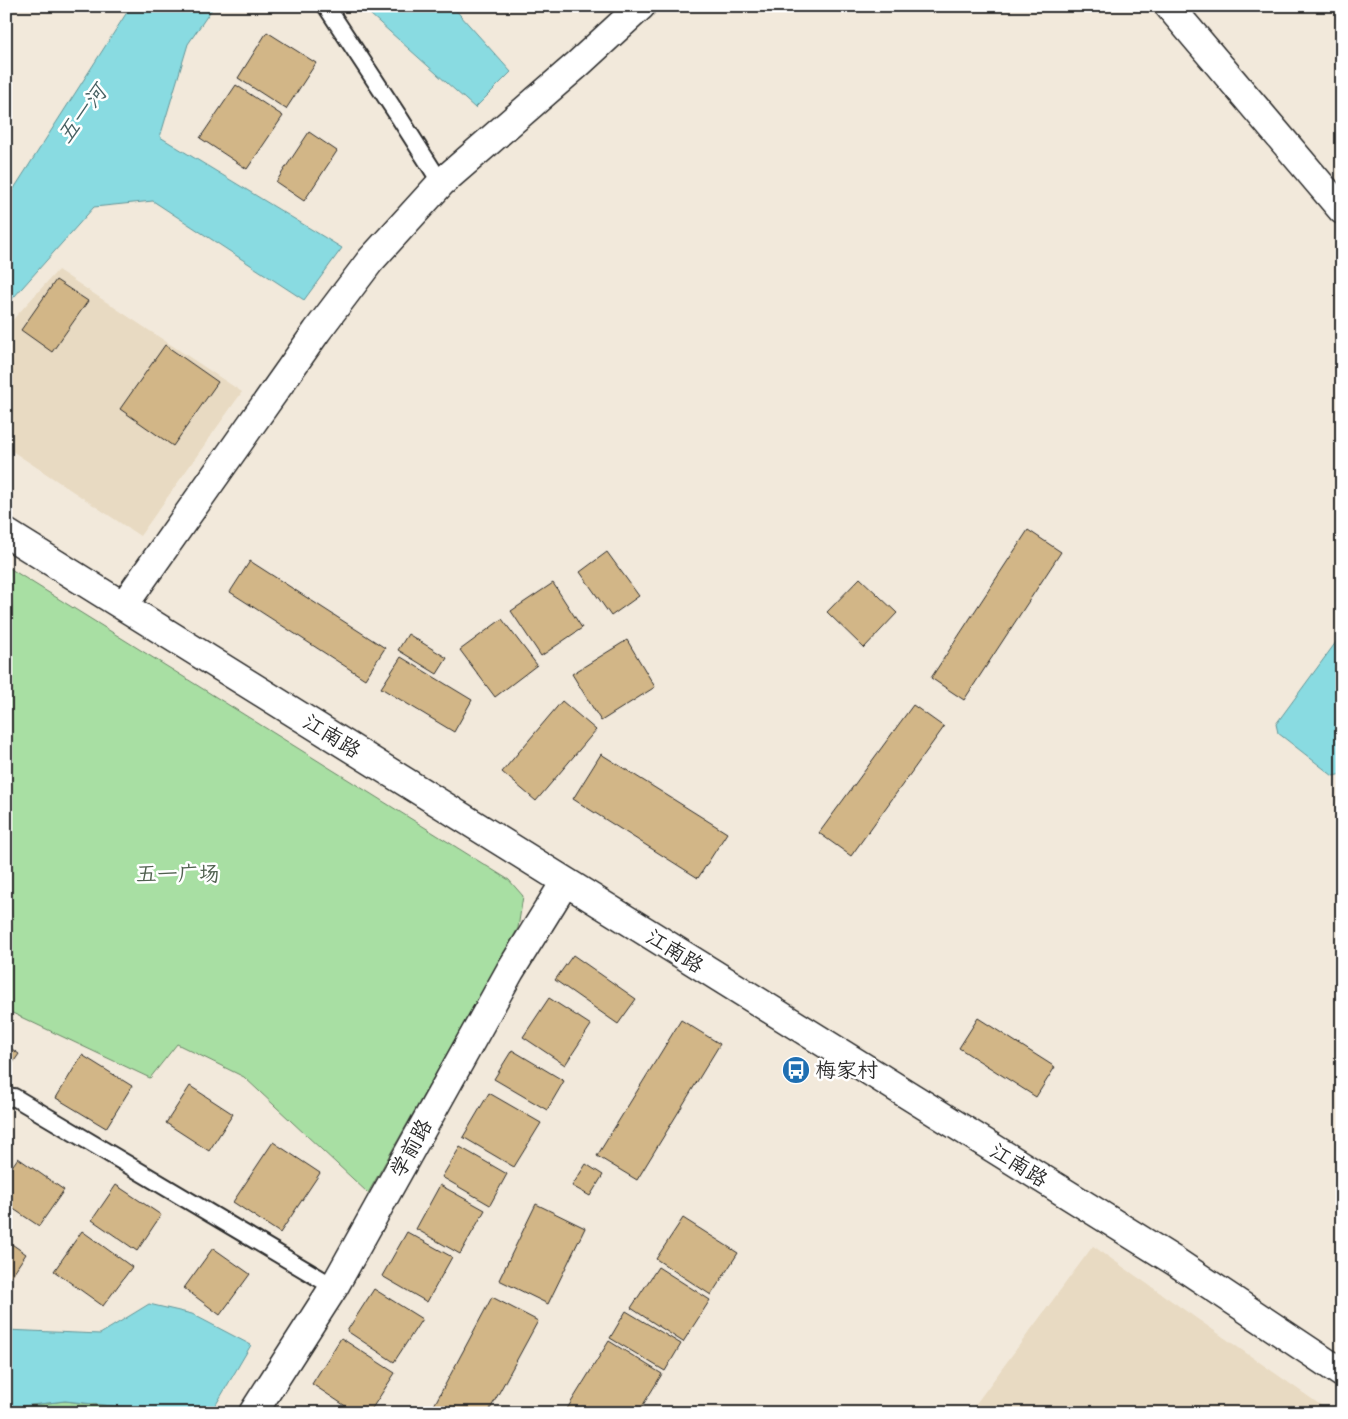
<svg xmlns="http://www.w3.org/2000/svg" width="1348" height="1419" font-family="Caveat,'LXGW WenKai TC',sans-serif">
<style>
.built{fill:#e8dac2}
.green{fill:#a8dfa3;stroke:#6a8567}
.water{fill:#89dbe1;stroke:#639598}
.building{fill:#d2b687;stroke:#2b2b2b}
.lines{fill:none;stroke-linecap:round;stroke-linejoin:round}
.lane-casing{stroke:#2b2b2b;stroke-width:20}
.street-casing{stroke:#2b2b2b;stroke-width:31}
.secondary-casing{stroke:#2b2b2b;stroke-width:31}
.lane{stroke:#fff;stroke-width:16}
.street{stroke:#fff;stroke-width:28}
.secondary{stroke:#fff;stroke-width:28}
.labels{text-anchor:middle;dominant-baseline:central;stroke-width:5;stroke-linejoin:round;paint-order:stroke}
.street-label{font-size:21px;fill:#2b2b2b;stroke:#fff}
.park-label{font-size:21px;fill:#50614f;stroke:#fff}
.poi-label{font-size:21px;fill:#2b2b2b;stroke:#fff;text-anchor:start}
.water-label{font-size:22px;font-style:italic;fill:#476062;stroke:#fff}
</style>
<rect width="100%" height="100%" fill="#f2e9db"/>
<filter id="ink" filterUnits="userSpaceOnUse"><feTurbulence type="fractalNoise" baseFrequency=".02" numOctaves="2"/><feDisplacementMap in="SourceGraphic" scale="10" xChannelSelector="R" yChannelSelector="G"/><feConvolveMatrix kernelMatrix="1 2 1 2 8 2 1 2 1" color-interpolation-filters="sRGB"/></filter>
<g filter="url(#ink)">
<!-- built -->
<path class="built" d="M58 270 242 392 140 536 6 447V327Z
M1093 1246 1332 1413H969Z"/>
<!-- green -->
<path class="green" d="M6 566 509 880 523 896 518 928 368 1193 244 1077 177 1044 150 1078 6 1010Z
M65 1401 178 1413H6V1408Z"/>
<!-- water -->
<path class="water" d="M131 6H214L188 44 160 137 342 248 304 300 153 201 94 207 6 306V201Z
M361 6H452L511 72 475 108Z
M1342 634V774L1333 776 1278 733 1276 724Z
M149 1304 192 1314 251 1345 211 1413H178L65 1401 6 1408V1330L100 1334Z"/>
<!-- building -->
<path class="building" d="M267 32 316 63 286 109 238 78Z
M236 85 283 116 247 169 200 138Z
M309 132 337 151 304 201 276 182Z
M56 280 88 301 52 352 21 330Z
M165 345 218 382 173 446 120 409Z
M1028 530 1061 552 964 700 931 678Z
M607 552 639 596 611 616 580 572Z
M250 561 385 648 365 679 230 592Z
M860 578 897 613 864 648 827 612Z
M553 583 582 628 541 656 511 611Z
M502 619 537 665 495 697 460 650Z
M408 634 447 658 437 674 398 650Z
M627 640 655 687 601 721 572 674Z
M401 657 472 700 454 732 381 688Z
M562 701 596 730 536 801 502 772Z
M913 705 944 727 851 856 819 833Z
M601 754 727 833 698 878 573 799Z
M573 955 636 999 618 1024 555 980Z
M549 998 591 1025 565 1065 523 1037Z
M978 1018 1055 1067 1036 1097 959 1048Z
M681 1020 720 1044 637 1180 597 1156Z
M6 1045 19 1054 6 1073Z
M512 1050 564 1081 547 1110 494 1079Z
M82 1055 132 1086 106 1128 56 1098Z
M190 1086 233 1114 209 1151 166 1123Z
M489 1093 541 1123 514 1167 463 1137Z
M273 1142 320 1173 280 1233 233 1202Z
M460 1147 507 1174 490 1205 442 1177Z
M18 1158 64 1190 39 1226 6 1204V1175Z
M586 1164 603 1175 590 1196 572 1186Z
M116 1185 161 1215 137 1251 92 1220Z
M440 1185 485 1210 460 1254 416 1229Z
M536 1204 585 1228 548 1304 499 1280Z
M683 1218 738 1253 711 1295 656 1259Z
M82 1231 132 1267 103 1306 54 1271Z
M407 1232 452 1257 427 1302 382 1276Z
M6 1240 26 1254 6 1284Z
M213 1248 250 1274 220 1315 184 1288Z
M658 1267 710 1300 683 1342 631 1308Z
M374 1289 422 1319 394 1362 347 1331Z
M492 1297 538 1321 488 1413H430Z
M626 1311 681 1344 665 1371 610 1338Z
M341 1338 395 1373 369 1413H356L312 1384Z
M609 1341 662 1374 638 1413H566L565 1412Z"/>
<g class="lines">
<defs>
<path id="lane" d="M326 6 399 117 441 183
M6 1099 14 1097 334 1287"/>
<path id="street" d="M1169 6 1342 210"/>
<path id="secondary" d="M6 533 1176 1262 1342 1373
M124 605 317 331 370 261 441 183 578 64 641 6
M253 1413 334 1287 510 971 565 882"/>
</defs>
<!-- lane casing -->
<use href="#lane" class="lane-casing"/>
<!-- street casing -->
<use href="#street" class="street-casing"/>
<!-- secondary casing -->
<use href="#secondary" class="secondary-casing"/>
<!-- lane -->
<use href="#lane" class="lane"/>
<!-- street -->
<use href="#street" class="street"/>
<!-- secondary -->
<use href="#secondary" class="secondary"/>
</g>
</g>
<!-- icons -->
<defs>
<symbol id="bus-disc" viewBox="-11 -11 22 22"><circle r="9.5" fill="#1f6fb2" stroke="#fff"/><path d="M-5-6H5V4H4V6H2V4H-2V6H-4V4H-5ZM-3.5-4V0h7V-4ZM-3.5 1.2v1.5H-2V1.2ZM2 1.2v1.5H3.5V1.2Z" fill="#fff"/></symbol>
</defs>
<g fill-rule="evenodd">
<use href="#bus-disc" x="780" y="1054" width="32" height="32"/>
</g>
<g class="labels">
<!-- street labels -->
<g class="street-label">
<text transform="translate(332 736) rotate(32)">江南路</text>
<text transform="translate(675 951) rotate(32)">江南路</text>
<text transform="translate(411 1148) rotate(-61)">学前路</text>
<text transform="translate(1019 1165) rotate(32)">江南路</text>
</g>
<!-- park labels -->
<g class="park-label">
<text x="178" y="874">五一广场</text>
</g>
<!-- poi labels -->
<g class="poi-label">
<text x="815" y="1070">梅家村</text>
</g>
<!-- water labels -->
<g class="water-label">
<text transform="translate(82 114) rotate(-53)">五一河</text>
</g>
</g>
<!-- margin -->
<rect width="1348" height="1419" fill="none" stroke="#fff" stroke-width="25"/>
<rect x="12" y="12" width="1323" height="1394" fill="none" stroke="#2b2b2b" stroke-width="2" filter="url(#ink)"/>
</svg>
